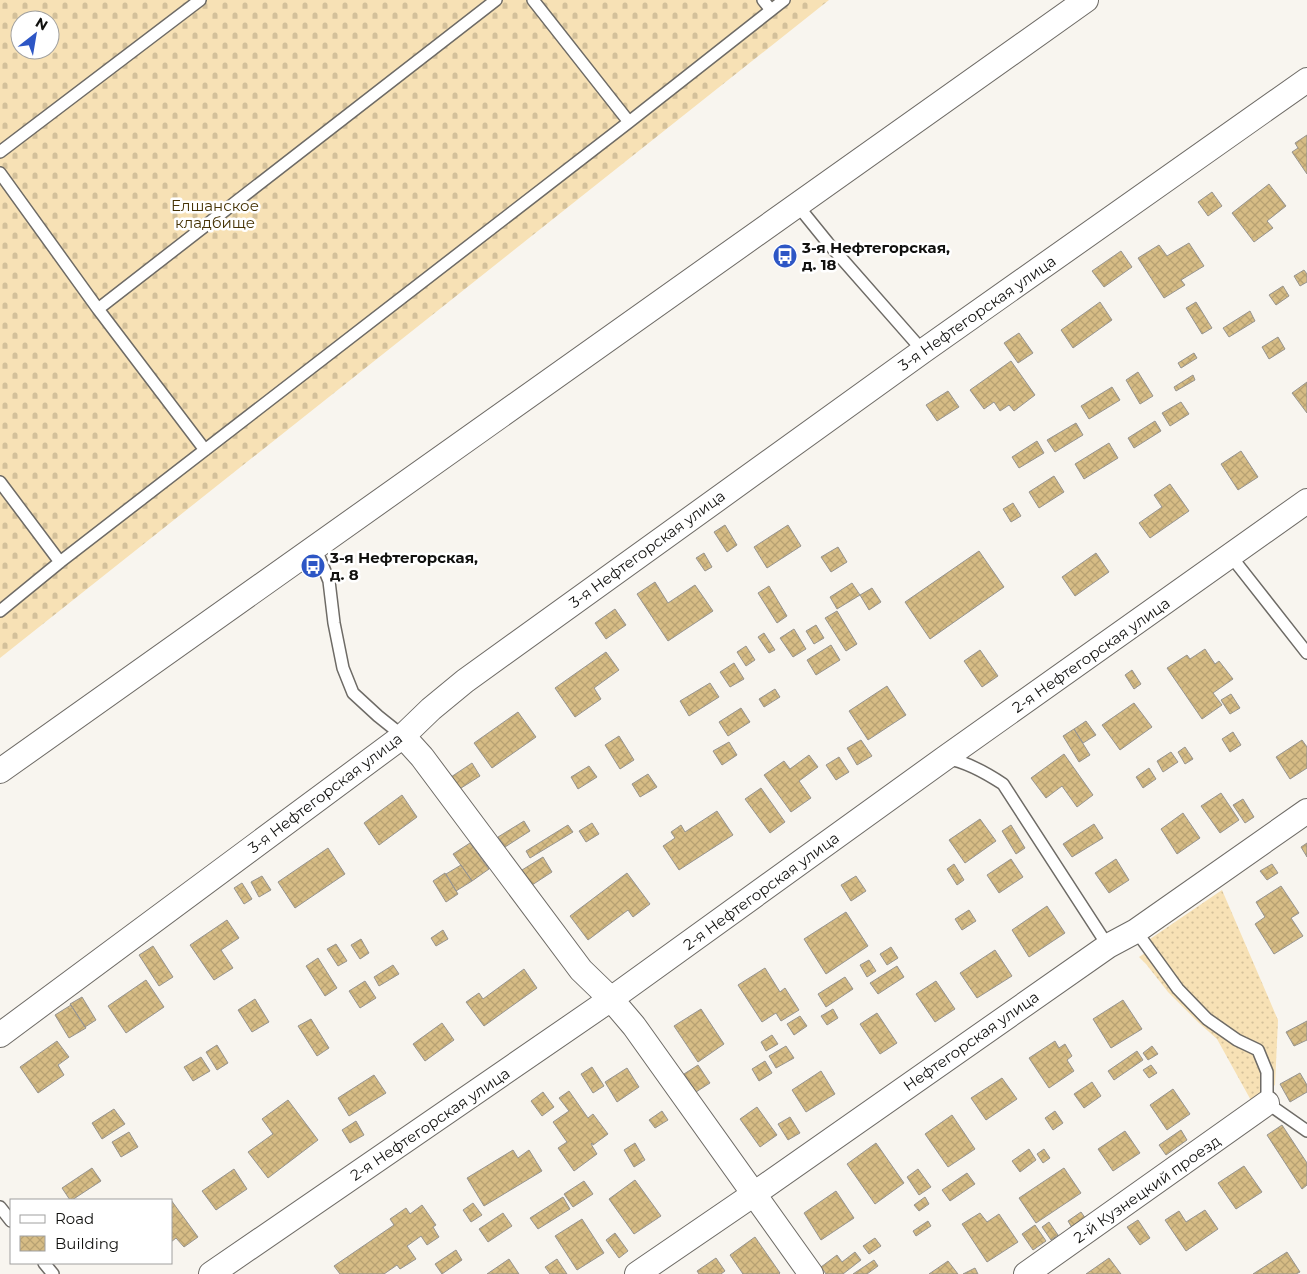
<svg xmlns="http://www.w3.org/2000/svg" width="1307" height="1274" font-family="Montserrat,sans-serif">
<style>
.grass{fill:url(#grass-dots)}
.cemetery{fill:url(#cemetery-stones);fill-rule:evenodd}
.building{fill:url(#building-cross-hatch);stroke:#97948f}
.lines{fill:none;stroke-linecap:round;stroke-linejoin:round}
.lane-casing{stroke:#6e6b66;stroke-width:14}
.street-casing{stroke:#6e6b66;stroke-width:26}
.lane{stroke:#fff;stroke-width:11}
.street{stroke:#fff;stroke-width:24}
.labels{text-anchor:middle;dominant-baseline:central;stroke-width:5;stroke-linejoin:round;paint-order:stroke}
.park-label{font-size:15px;fill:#463305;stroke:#fff}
.poi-label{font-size:15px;font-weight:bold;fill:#11110f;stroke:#fff;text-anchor:start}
.street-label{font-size:15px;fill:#11110f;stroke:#fff}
</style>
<defs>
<pattern id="grass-dots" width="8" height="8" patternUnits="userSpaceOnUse" patternTransform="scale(1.25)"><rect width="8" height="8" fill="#f7e1b5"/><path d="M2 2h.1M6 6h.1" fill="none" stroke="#d3c09a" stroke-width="1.8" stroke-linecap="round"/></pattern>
<pattern id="cemetery-stones" width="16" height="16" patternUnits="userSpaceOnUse" patternTransform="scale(1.25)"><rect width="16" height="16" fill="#f7e1b5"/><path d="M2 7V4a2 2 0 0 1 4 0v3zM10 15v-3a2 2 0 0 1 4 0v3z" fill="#d3c09a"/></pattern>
<pattern id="building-cross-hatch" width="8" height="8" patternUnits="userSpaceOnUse" patternTransform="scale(1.25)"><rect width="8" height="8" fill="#d6bc85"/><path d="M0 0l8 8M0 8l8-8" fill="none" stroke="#b7a172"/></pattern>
</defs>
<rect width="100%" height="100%" fill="#f8f5ef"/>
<!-- grass -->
<path class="grass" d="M1222 890 1278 1020 1275 1085 1253 1104 1217 1039 1199 1023 1168 992 1146 964 1139 957 1145 953 1143 946 1150 939Z"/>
<!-- cemetery -->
<path class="cemetery" d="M0 0H829L0 658ZM20 20H50V50H20Z"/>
<!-- building -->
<path class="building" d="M1307 135V174L1292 152 1298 148 1295 143Z
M1269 184 1286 206 1267 221 1273 228 1254 242 1232 213Z
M1212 192 1222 206 1208 216 1198 202Z
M1189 243 1204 266 1181 280 1185 285 1164 298 1138 258 1159 245 1167 256Z
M1121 251 1132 267 1104 287 1092 271Z
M1304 270 1307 274V282L1300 286 1294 276Z
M1283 286 1289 296 1276 305 1269 295Z
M1100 302 1112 320 1073 348 1061 330Z
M1196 302 1212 328 1202 334 1186 308Z
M1250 311 1255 321 1229 337 1223 328Z
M1019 333 1033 353 1018 363 1004 343Z
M1278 337 1285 349 1269 359 1262 347Z
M1194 353 1197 358 1181 368 1178 363Z
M1011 361 1035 395 1014 411 1009 405 1000 411 994 402 984 409 970 390Z
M1138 372 1153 396 1140 404 1126 380Z
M1193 375 1195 380 1176 391 1174 387Z
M1307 382V413L1292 393Z
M1112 387 1120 400 1089 419 1081 406Z
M948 391 959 407 937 421 926 405Z
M1181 402 1189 414 1170 426 1162 413Z
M1155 421 1161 431 1134 448 1128 438Z
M1076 423 1083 435 1055 452 1047 440Z
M1037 441 1044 453 1019 468 1012 457Z
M1109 443 1118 458 1084 479 1075 464Z
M1241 451 1258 477 1238 490 1221 464Z
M1054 476 1064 492 1039 508 1029 492Z
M1170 484 1189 511 1150 538 1139 523 1162 507 1154 495Z
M1013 503 1021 516 1011 522 1003 509Z
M725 525 737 545 727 552 714 532Z
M788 525 801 546 767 568 754 547Z
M838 547 847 562 831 572 821 557Z
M979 551 1004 587 930 639 905 602Z
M704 553 712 567 705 571 696 558Z
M1096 553 1109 572 1075 596 1062 577Z
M655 582 668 603 695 585 713 611 668 641 637 594Z
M852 583 860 595 837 609 830 597Z
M769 586 787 616 777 623 758 593Z
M872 588 881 602 869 610 860 595Z
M615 609 626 625 606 639 595 623Z
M837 611 857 644 846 651 825 618Z
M816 625 824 638 814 644 806 631Z
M794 629 806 649 793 657 780 638Z
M764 633 775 650 769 653 758 637Z
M831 645 840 660 816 675 807 660Z
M746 646 755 660 746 666 737 652Z
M1205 649 1215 664 1219 661 1233 679 1213 693 1222 705 1202 719 1167 668 1187 655 1190 659Z
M980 650 998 676 982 687 964 661Z
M606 652 619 670 594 688 601 699 575 717 555 688Z
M734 663 744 679 730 687 720 672Z
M1132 670 1141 684 1134 689 1125 675Z
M710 683 719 697 689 716 680 701Z
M887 686 906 715 868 740 849 711Z
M775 689 780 697 764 707 759 699Z
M1231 694 1240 708 1230 714 1221 700Z
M1134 703 1152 727 1120 750 1102 725Z
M741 708 750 722 728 736 719 722Z
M518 712 536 737 492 768 474 743Z
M1086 721 1096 735 1083 743 1074 729Z
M1074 729 1090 755 1079 762 1063 736Z
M1233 732 1241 745 1230 752 1222 739Z
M619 736 634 760 620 769 605 745Z
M861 740 872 756 857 765 847 748Z
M1302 740 1307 747V768L1290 779 1276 757Z
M729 742 737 755 722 765 713 751Z
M1185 747 1193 759 1185 764 1178 752Z
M1171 752 1178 762 1163 772 1157 761Z
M1064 754 1093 795 1077 807 1062 786 1046 798 1031 778Z
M809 755 818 767 799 781 811 798 791 812 764 775 784 761 790 769Z
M839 757 849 772 836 780 826 765Z
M472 763 480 776 458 790 451 777Z
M589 766 597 777 578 789 571 777Z
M1149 768 1156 779 1143 788 1136 777Z
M648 774 657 787 640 797 632 784Z
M761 788 785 822 770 833 745 799Z
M1221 793 1239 820 1220 833 1201 806Z
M402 795 417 817 379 845 364 823Z
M1243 799 1254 817 1245 823 1233 805Z
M717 811 733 835 679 870 663 846 675 838 671 832 681 825 685 832Z
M1183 813 1200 838 1177 854 1161 829Z
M980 819 996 841 965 863 949 840Z
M524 821 530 831 505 847 498 837Z
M592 823 599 834 586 842 579 831Z
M1094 824 1103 838 1072 857 1063 844Z
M568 825 573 832 530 858 526 851Z
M1011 825 1025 848 1016 854 1002 831Z
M470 843 489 869 472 881 453 854Z
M1307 843V857L1301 847Z
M328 848 345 874 295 908 278 882Z
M543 857 552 872 532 885 522 870Z
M1011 859 1023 877 999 893 987 875Z
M1116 859 1129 880 1109 893 1095 873Z
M954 864 964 880 957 885 947 869Z
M1272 864 1278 873 1267 880 1260 871Z
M461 865 472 881 456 891 446 874Z
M445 873 458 894 446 902 433 881Z
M627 873 650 904 633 917 628 910 588 940 570 916Z
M262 876 271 890 259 897 251 882Z
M856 876 866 891 851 901 841 885Z
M242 883 252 899 244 904 234 888Z
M1281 886 1299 913 1291 918 1303 936 1274 954 1255 924 1265 917 1256 902Z
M1047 906 1065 933 1029 957 1012 930Z
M969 910 976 921 962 930 955 919Z
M846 912 868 946 826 974 804 939Z
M227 920 239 938 221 950 233 968 214 980 190 945Z
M443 930 448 939 436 946 431 938Z
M361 939 369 953 360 959 351 945Z
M336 944 347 961 338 966 327 949Z
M153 946 173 977 159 986 139 955Z
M891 947 898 958 887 965 880 954Z
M995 950 1012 976 977 998 960 973Z
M318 958 337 988 325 996 306 966Z
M869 960 876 971 867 977 860 965Z
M393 965 399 974 379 986 374 977Z
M897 966 904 977 878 994 870 983Z
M765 968 780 992 785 988 799 1010 781 1021 776 1013 762 1022 738 985Z
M524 969 537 988 484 1026 466 1002 479 993 483 999Z
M845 977 853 989 826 1007 818 994Z
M146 980 164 1007 126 1033 108 1006Z
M365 981 376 998 360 1008 349 991Z
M936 981 955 1009 935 1022 916 994Z
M82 997 96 1020 85 1027 70 1004Z
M255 999 269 1022 252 1032 238 1010Z
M1123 1000 1142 1029 1111 1048 1093 1019Z
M71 1005 86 1028 69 1038 55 1015Z
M701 1009 724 1044 698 1062 674 1026Z
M833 1009 838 1018 827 1025 821 1016Z
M877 1013 897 1043 880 1054 860 1024Z
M800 1016 807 1026 794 1035 787 1024Z
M311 1019 329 1048 317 1056 298 1026Z
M1307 1021V1040L1294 1046 1286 1032Z
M442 1023 454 1040 425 1061 413 1044Z
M772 1035 778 1044 766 1051 761 1042Z
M57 1041 69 1057 58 1065 64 1075 38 1093 20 1067Z
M1055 1041 1059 1048 1065 1044 1072 1056 1067 1060 1074 1071 1049 1088 1029 1058Z
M217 1045 228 1063 217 1070 206 1052Z
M786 1046 794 1058 776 1068 769 1056Z
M1152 1046 1158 1054 1148 1060 1143 1053Z
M1137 1051 1143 1060 1114 1080 1108 1071Z
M201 1057 210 1071 193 1081 184 1067Z
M765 1061 772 1073 759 1081 752 1069Z
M698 1065 710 1083 696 1092 684 1074Z
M1151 1065 1157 1073 1149 1078 1143 1070Z
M592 1067 604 1086 593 1093 581 1074Z
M627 1068 639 1087 617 1102 605 1082Z
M821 1071 835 1094 806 1112 792 1090Z
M1300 1073 1307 1085V1092L1290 1102 1280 1084Z
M374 1075 386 1093 349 1116 338 1098Z
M1002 1078 1017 1099 986 1120 971 1098Z
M1092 1082 1101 1096 1084 1108 1074 1094Z
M1173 1089 1190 1114 1167 1130 1150 1105Z
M569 1091 588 1118 593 1114 608 1134 593 1145 592 1143 591 1144 597 1154 574 1171 558 1148 567 1142 553 1122 569 1111 559 1098Z
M543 1092 554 1107 542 1116 531 1101Z
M288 1100 318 1140 268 1178 248 1152 273 1134 262 1119Z
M757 1107 777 1135 760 1147 740 1119Z
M114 1109 125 1124 102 1139 92 1123Z
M662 1111 668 1120 655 1128 649 1120Z
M1055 1111 1063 1123 1053 1130 1045 1118Z
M952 1115 975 1149 948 1167 925 1134Z
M790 1117 800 1133 788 1140 778 1124Z
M356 1121 364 1135 350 1143 342 1130Z
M1282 1125 1307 1163V1185L1302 1189 1267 1135Z
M1181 1130 1187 1140 1166 1155 1159 1145Z
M1125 1131 1140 1153 1113 1171 1098 1149Z
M129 1132 138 1147 121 1157 112 1142Z
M635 1143 645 1160 634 1167 624 1150Z
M876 1143 904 1183 875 1204 847 1164Z
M1029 1149 1036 1160 1020 1172 1012 1161Z
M1044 1149 1050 1158 1043 1163 1037 1154Z
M513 1150 518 1158 529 1150 542 1171 484 1206 467 1178Z
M1244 1166 1262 1192 1236 1209 1218 1183Z
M92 1168 101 1181 72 1200H70L62 1188Z
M1064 1168 1081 1193 1036 1223 1019 1198Z
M234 1169 247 1189 216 1210 202 1191Z
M918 1169 931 1187 919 1195 907 1177Z
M967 1173 975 1184 950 1201 942 1190Z
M635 1180 661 1216 634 1234 609 1199Z
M584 1181 593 1194 573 1207 564 1194Z
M836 1191 854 1218 821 1240 804 1213Z
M563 1197 570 1209 538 1229 530 1218Z
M925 1197 929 1204 919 1211 914 1205Z
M171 1200 198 1237 184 1247 176 1238 171 1242Z
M473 1203 482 1215 471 1222 463 1210Z
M422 1205 436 1225 433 1227 439 1237 427 1245 421 1236 407 1246 416 1259 400 1269 397 1265 384 1274H340L334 1266 394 1225 390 1219 406 1208 410 1214Z
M1205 1210 1218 1229 1186 1251 1165 1220 1179 1211 1186 1222Z
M1081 1212 1088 1222 1074 1231 1068 1221Z
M503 1213 512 1226 488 1242 479 1229Z
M980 1213 987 1222 999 1214 1018 1242 987 1262 962 1224Z
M582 1219 604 1253 577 1270 555 1236Z
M1138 1220 1150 1238 1140 1245 1127 1227Z
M928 1221 931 1226 916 1236 913 1231Z
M1049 1222 1058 1235 1051 1240 1042 1227Z
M1035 1225 1046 1241 1033 1250 1022 1234Z
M615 1233 628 1251 619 1258 606 1240Z
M755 1237 780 1273 779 1274H743L730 1255Z
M875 1238 881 1246 869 1254 863 1246Z
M456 1250 462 1260 442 1274 435 1264Z
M855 1252 861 1260 843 1274H826L821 1267 837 1255 842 1262Z
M1287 1252 1300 1272 1296 1274H1253Z
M716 1258 725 1271 721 1274H699L697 1271Z
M1109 1258 1121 1274H1086Z
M509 1259 519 1274H487Z
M557 1259 567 1274H550L545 1267Z
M874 1260 878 1266 867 1274H853Z
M948 1261 958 1274H929Z
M975 1268 978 1274H963Z"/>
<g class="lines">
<defs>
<path id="lane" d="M533 0 629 122
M763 0 771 10
M0 152 200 0
M0 173 98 309 205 450
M798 206 828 243 923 351
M98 309 496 0
M0 482 60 562
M315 547 329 581 334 623 343 668 353 693 378 716 403 736
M1230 555 1307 653
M0 611 60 562 629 122 784 0
M946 758C967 762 985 772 1003 784L1108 946
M1136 931 1178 989 1207 1019 1237 1040 1258 1050 1267 1072V1103L1307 1131
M0 1207 11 1221
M44 1263 53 1274"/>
<path id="street" d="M403 736 422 757 581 970 611 999 634 1026 811 1274
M0 771 1086 0
M0 1035 403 736 431 709 465 681 923 351 1307 80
M211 1274 611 999 945 758 1307 501
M637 1274 754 1194 1108 946 1136 931 1307 811
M1026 1274 1267 1103"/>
</defs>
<!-- lane casing -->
<use href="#lane" class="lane-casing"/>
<!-- street casing -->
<use href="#street" class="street-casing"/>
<!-- lane -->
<use href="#lane" class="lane"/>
<!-- street -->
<use href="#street" class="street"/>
</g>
<!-- icons -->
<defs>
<symbol id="bus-disc" viewBox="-11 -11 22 22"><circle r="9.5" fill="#2d56c5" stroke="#fff"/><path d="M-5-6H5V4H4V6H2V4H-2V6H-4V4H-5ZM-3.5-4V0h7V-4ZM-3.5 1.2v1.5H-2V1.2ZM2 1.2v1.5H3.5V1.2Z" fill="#fff"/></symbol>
</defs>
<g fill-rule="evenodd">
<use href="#bus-disc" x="771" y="242" width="28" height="28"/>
<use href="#bus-disc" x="299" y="552" width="28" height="28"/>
</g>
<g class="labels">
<!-- park labels -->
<g class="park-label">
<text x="215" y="205">Елшанское<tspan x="215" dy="17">кладбище</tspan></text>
</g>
<!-- poi labels -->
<g class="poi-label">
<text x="802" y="247">3-я Нефтегорская,<tspan x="802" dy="17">д. 18</tspan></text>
<text x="330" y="557">3-я Нефтегорская,<tspan x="330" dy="17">д. 8</tspan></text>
</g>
<!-- street labels -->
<g class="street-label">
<text transform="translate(977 313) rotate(-35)">3-я Нефтегорская улица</text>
<text transform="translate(647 549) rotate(-36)">3-я Нефтегорская улица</text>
<text transform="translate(1091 655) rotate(-35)">2-я Нефтегорская улица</text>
<text transform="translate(325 793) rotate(-37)">3-я Нефтегорская улица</text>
<text transform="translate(761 891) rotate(-36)">2-я Нефтегорская улица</text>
<text transform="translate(971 1041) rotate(-35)">Нефтегорская улица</text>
<text transform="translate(430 1124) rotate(-34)">2-я Нефтегорская улица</text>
<text transform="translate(1147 1189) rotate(-35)">2-й Кузнецкий проезд</text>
</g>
</g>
<!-- legend -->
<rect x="10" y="1199" width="162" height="65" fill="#ffffff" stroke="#a0a09f"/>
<rect x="20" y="1215" width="25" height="8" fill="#ffffff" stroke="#a0a09f"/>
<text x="55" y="1224" font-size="15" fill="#11110f">Road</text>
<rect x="20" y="1236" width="25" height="15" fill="url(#building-cross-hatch)" stroke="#a0a09f"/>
<text x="55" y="1249" font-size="15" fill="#11110f">Building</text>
<!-- north arrow -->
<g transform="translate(35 35) rotate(31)"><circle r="24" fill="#ffffff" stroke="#a0a09f"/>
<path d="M0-4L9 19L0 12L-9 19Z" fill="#2d56c5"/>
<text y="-8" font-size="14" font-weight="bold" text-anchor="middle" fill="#11110f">N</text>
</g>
</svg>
